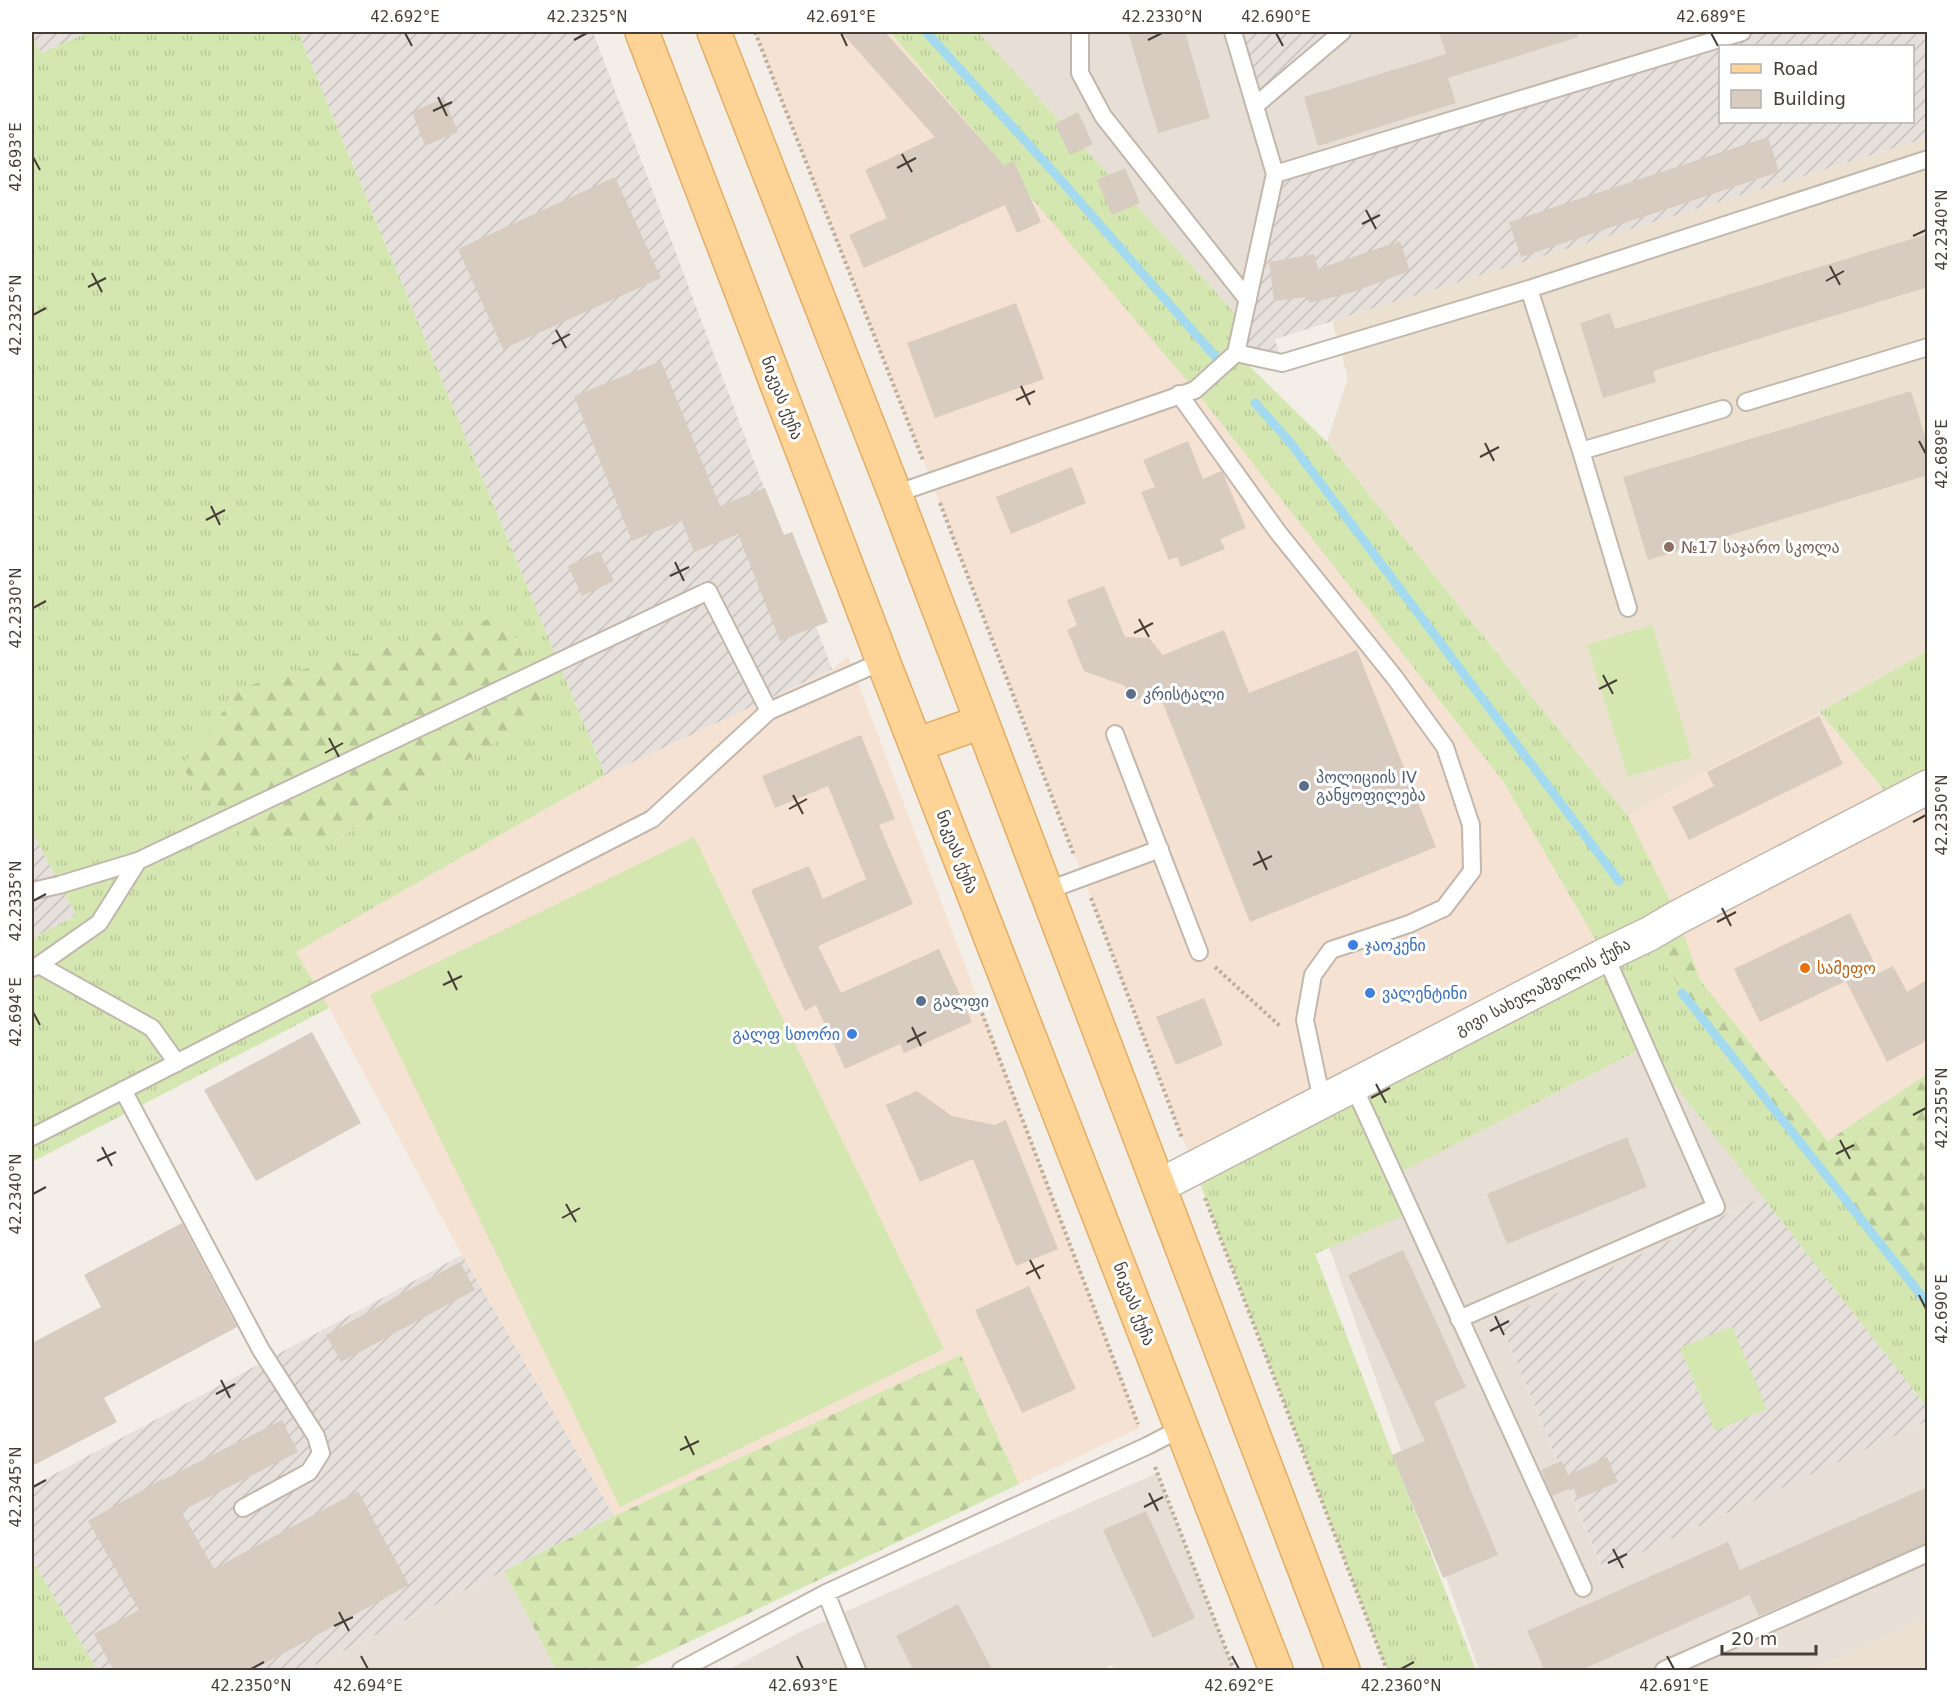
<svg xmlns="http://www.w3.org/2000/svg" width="1959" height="1702" font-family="'DejaVu Sans','Noto Sans Georgian',sans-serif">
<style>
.residential{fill:#e7dfd5}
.commercial{fill:#f5e2d2}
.industrial{fill:url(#industrial-furrows);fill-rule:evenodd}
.education{fill:#ece1d1}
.grass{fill:url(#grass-tufts);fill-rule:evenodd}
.forest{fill:url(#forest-firs)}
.garden{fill:#d5e7b0}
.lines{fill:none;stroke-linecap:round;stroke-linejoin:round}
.stream{stroke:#a3daf0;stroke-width:9}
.building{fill:#d8cbbf}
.service-casing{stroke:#c2b7ac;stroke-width:20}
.minor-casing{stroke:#c2b7ac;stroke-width:36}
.primary-casing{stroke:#e3ad65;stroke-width:36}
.path{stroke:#c0ae9b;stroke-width:4;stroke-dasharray:3 3;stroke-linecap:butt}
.service{stroke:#fff;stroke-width:16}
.minor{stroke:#fff;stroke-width:33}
.primary{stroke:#fdd396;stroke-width:33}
.ticks{fill:none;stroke:#463e36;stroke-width:2}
.education-dot{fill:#8d6e63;stroke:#fff;stroke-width:2}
.service-dot{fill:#5c6f8a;stroke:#fff;stroke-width:2}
.shop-dot{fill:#3f7fe0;stroke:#fff;stroke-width:2}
.food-dot{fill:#e8710a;stroke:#fff;stroke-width:2}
.labels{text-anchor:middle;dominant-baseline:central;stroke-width:6;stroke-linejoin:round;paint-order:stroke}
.street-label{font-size:16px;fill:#463e36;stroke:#fff}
.education-label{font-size:16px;fill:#785e54;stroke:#fff;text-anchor:start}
.service-label{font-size:16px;fill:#4e5e75;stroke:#fff;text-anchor:start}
.shop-label{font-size:16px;fill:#366cbe;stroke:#fff;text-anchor:start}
.food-label{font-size:16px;fill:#c56008;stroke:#fff;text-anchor:start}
.neatline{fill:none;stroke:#463e36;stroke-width:2}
.ticks-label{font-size:15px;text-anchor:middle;fill:#463e36}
</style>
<defs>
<pattern id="industrial-furrows" width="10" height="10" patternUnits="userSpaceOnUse" patternTransform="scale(1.5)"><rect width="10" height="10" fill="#e6e0dc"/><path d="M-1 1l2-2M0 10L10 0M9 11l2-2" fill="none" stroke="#c7c1bd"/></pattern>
<pattern id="grass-tufts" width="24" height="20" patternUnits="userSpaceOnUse" patternTransform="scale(1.5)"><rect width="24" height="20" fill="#d5e7b0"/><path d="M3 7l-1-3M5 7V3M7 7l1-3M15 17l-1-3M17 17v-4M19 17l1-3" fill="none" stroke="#b8c798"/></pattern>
<pattern id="forest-firs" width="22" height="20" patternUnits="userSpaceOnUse" patternTransform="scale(1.5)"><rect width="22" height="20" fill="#d5e7b0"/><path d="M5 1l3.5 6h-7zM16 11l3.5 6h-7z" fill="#b8c798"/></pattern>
</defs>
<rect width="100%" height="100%" fill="#f3eee7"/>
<!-- residential -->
<path class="residential" d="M978 32H1742L1243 322Z
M1645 1047 1763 1197 1499 1320 1602 1569 1927 1421V1619L1809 1670H1479L1329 1247 1410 1212 1394 1175Z
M1157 1473 1234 1670H1115L1112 1665 1101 1670H728L800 1632Z
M504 1571 556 1670H305Z"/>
<!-- commercial -->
<path class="commercial" d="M755 32H890L1195 389 1503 781 1605 955 1194 1168 962 559Z
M848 656 1140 1428 1019 1484 961 1355 614 1516 462 1255 329 1008 296 952 605 775 832 669Z
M1820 712 1894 804 1927 787V1074L1828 1141 1700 980 1678 917 1628 816 1698 775Z"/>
<!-- industrial -->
<path class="industrial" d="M32 32H89L41 53 32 35Z
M298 32H593L832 669 605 775Z
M1233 32H1345L1256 105Z
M1742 32H1927V138L1275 339 1282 363 1236 353 1275 174ZM1720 46H1912V122H1720Z
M32 831 76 915 32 939Z
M1763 1197 1927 1407V1421L1603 1570 1499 1320Z
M462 1255 614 1516 305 1670H97L32 1560V1486Z"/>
<!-- education -->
<path class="education" d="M1927 138V651L1820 712 1698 775 1628 816 1327 442 1348 378 1332 321Z
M1927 1619V1670H1809Z"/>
<!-- grass -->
<path class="grass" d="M89 32H298L605 775 296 952 329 1008 32 1162V939L76 915 32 831V35L41 53ZM506 616 429 781 336 840Z
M890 32H978L1243 322 1236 353 1327 442 1628 816 1678 917 1649 934 1682 993 1927 1304V1407L1645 1047 1395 1175 1411 1212 1315 1254 1476 1670H1387L1194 1168 1604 954 1503 781 1195 390Z
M1927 651V787L1895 804 1820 712Z
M32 1560 97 1670H32Z"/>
<!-- forest -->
<path class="forest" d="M506 615 546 712 335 840 248 843 181 767 241 688 375 648Z
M1678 917 1700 980 1828 1141 1927 1074V1304L1682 993 1649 934Z
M961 1355 1019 1484 630 1670H556L504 1571 614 1516Z"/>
<!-- garden -->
<path class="garden" d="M1652 625 1692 757 1628 777 1587 645Z
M694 837 944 1349 620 1507 370 995Z
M1732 1326 1767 1409 1715 1431 1680 1348Z"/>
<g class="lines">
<!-- stream -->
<path class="stream" d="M926 32 1059 178 1220 362
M1255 403 1289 441 1619 881
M1682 993 1928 1304"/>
</g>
<!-- building -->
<path class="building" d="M841 32H885L1004 165 1014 161 1041 222 1017 233 1005 205 864 268 849 235 887 218 865 170 935 137Z
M1128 32H1185L1210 118 1158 133Z
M1439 32H1577L1578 37 1448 78 1456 103 1318 146 1304 97 1446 54Z
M444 98 458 132 425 146 412 112Z
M1078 112 1093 144 1070 155 1055 124Z
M1768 137 1779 172 1521 257 1509 222Z
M1125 168 1140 203 1112 215 1097 180Z
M615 177 661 278 503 349 458 249Z
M1928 234V287L1653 371 1656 382 1603 398 1580 323 1610 313 1615 329Z
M1400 241 1410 271 1350 293 1309 303 1308 297 1274 301 1269 262 1314 254 1318 269Z
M1016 303 1044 379 935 418 907 343Z
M661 361 720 506 765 488 784 535 792 532 828 622 780 641 738 534 694 552 682 521 632 541 574 396Z
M1911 391 1928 446V475L1648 560 1623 477Z
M1188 441 1203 479 1221 471 1223 473 1246 528 1220 539 1225 549 1181 567 1177 557 1169 560 1141 492 1155 487 1143 460Z
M1072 467 1086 503 1011 534 996 497Z
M599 551 614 581 582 596 568 566Z
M1104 586 1125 637 1149 638 1163 655 1224 630 1249 693 1357 650 1436 847 1250 922 1158 691 1131 702 1125 686 1084 671 1067 630 1077 625 1067 600Z
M1819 716 1843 764 1689 840 1672 807 1714 786 1707 772Z
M861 735 895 819 879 825 913 904 818 946 841 993 939 949 972 1022 904 1053 900 1044 845 1069 816 1005 805 1011 787 973 751 890 809 866 823 899 866 879 828 786 775 808 762 776Z
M1850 913 1879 973 1893 966 1907 992 1928 979V1040L1887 1062 1846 981 1760 1022 1734 969Z
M1204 998 1223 1045 1176 1065 1156 1017Z
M312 1032 361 1123 256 1181 204 1090Z
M917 1091 952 1116 995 1125 1006 1120 1058 1249 1016 1266 973 1159 920 1182 886 1105Z
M1627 1137 1647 1187 1507 1244 1487 1194Z
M182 1223 237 1327 104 1398 117 1422 32 1466V1343L101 1307 84 1275Z
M1403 1250 1466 1387 1434 1402 1498 1555 1443 1578 1392 1455 1425 1441 1348 1275Z
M460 1262 475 1290 341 1362 326 1335Z
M1029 1286 1076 1389 1022 1413 975 1310Z
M282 1420 298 1452 181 1511 214 1569 358 1491 409 1585 251 1671H114L94 1634 139 1610 88 1521 162 1479 163 1480Z
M1607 1457 1618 1482 1578 1499 1573 1487 1552 1496 1541 1470 1562 1461 1568 1475Z
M1928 1487V1543L1759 1616 1749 1595 1579 1671H1545L1527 1631 1728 1542 1740 1570Z
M1146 1511 1195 1618 1153 1638 1103 1530Z
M958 1604 993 1671H914L896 1636Z"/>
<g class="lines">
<defs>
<path id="service" d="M1080 32V73L1103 116 1248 300
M1233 32 1275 174
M1256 105 1342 32
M1236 353 1282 363 1529 289
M1179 394 1277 531 1395 678 1445 747 1471 825 1472 871 1444 908 1409 924 1331 950 1313 975 1305 1020 1322 1101
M1746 402 1928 347
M1723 409 1581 451 1529 289 1928 159
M1581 451 1628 608
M895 494 1195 390 1236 353 1275 174 1742 32
M1115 734 1199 952
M32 891 59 885 138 861
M1046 891 1160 849
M39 965 152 1028 177 1063
M32 968 39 965 99 923 138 861 708 591 769 711
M1353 1085 1583 1588
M123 1090 261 1350 316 1436 321 1453 309 1472 243 1508
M32 1137 652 819 769 711 883 661
M1459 1319 1716 1207 1605 955
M826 1593 857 1670
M681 1670 826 1593 1147 1446 1182 1428
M1664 1670 1928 1553"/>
<path id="minor" d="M1159 1186 1605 955 1649 934 1678 917 1928 787"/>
<path id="primary" d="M642 32 883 661 1276 1670
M714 32 895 494 1343 1670
M916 745 981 722"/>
</defs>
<!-- service casing -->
<use href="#service" class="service-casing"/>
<!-- minor casing -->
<use href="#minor" class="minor-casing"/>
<!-- primary casing -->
<use href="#primary" class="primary-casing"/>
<!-- path -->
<path class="path" d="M755 32 923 460
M940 503 1074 855
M1091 898 1182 1138
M1215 967 1280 1026
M982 1013 1138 1424
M1205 1198 1387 1670
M1155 1467 1234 1670"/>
<!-- service -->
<use href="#service" class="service"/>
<!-- minor -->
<use href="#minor" class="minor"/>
<!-- primary -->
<use href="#primary" class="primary"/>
</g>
<!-- ticks -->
<path class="ticks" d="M405 33 412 46M841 33 847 46M1276 33 1283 46M1711 33 1718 46M574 40 587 33M1148 40 1162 33M438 97 447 116M433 111 452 102M902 154 912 172M33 157 40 170M897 168 916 158M1366 210 1376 229M1362 224 1380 215M1913 236 1926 230M1830 266 1840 285M92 273 102 292M1826 281 1844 271M88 287 106 278M33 315 46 308M556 330 566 348M552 344 570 334M1021 386 1030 405M1016 400 1035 391M1919 441 1926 454M1485 443 1494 461M1480 457 1499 447M211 506 220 525M206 520 225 510M675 562 684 581M670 576 689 567M33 608 46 601M1139 619 1149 637M1134 633 1153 623M1603 675 1613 694M1599 689 1617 680M329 738 339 757M325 753 343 743M793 795 803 814M789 809 807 799M1913 822 1926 815M1258 851 1267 870M1253 865 1272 856M33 901 46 894M1722 908 1731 926M1717 922 1736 912M448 971 457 990M443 985 462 976M33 1012 40 1025M912 1027 921 1046M907 1042 926 1032M1376 1084 1386 1103M1371 1098 1390 1088M1913 1115 1926 1108M1840 1140 1850 1159M102 1147 112 1166M1836 1154 1854 1145M97 1161 116 1152M33 1194 46 1187M566 1204 576 1222M562 1218 580 1208M1030 1260 1040 1279M1026 1274 1044 1265M1919 1295 1926 1309M1495 1316 1504 1335M1490 1331 1509 1321M221 1380 230 1398M216 1394 235 1384M685 1436 694 1455M680 1450 699 1441M33 1487 46 1480M1149 1493 1158 1511M1144 1507 1163 1497M1613 1549 1623 1568M1608 1563 1627 1554M339 1612 349 1631M334 1626 353 1617M361 1656 368 1669M797 1656 803 1669M1232 1656 1239 1669M1667 1656 1674 1669M251 1669 264 1662M1401 1669 1414 1662"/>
<!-- markers -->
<circle class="education-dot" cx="1669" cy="547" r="6"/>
<g class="service-dot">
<circle cx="1131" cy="694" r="6"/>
<circle cx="1304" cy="786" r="6"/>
<circle cx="921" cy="1001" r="6"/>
</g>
<g class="shop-dot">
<circle cx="1353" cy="945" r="6"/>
<circle cx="1370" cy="993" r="6"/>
<circle cx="852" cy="1034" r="6"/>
</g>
<circle class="food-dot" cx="1805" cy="968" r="6"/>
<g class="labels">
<!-- street labels -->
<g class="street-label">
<text transform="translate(782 398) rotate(69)">ნიკეას ქუჩა</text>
<text transform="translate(957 852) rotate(69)">ნიკეას ქუჩა</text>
<text transform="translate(1543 987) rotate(-27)">გივი სახელაშვილის ქუჩა</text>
<text transform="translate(1134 1304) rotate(69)">ნიკეას ქუჩა</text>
</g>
<!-- education labels -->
<g class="education-label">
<text x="1681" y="547">№17 საჯარო სკოლა</text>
</g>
<!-- service labels -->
<g class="service-label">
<text x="1143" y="694">კრისტალი</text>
<text x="1316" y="777">პოლიციის IV<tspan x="1316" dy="18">განყოფილება</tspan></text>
<text x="933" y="1001">გალფი</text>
</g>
<!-- shop labels -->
<g class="shop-label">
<text x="1365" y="945">ჯაოკენი</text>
<text x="1382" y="993">ვალენტინი</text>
<text x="840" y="1034" text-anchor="end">გალფ სთორი</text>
</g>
<!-- food labels -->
<g class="food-label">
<text x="1817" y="968">სამეფო</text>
</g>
</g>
<!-- border -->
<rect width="1959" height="1702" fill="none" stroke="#ffffff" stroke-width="66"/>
<!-- legend -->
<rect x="1719" y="45" width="195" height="78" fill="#ffffff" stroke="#b5b2af" stroke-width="1.5"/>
<rect x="1731" y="64" width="30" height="9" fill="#fdd396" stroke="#b5b2af" stroke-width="1.5"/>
<text x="1773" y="75" font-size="18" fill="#463e36">Road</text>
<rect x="1731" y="90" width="30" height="18" fill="#d8cbbf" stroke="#b5b2af" stroke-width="1.5"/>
<text x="1773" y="105" font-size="18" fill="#463e36">Building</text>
<!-- scale -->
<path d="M1722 1645v9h94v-9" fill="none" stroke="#463e36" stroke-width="3"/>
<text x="1731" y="1645" font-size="18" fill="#463e36" stroke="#ffffff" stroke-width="4.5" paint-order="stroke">20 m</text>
<rect x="33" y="33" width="1893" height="1636" class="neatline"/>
<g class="ticks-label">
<text x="405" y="22">42.692°E</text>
<text x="587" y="22">42.2325°N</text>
<text x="841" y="22">42.691°E</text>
<text x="1162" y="22">42.2330°N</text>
<text x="1276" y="22">42.690°E</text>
<text x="1711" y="22">42.689°E</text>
<text transform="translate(16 157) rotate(-90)" y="5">42.693°E</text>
<text transform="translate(1942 230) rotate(-90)" y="5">42.2340°N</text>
<text transform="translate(16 315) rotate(-90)" y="5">42.2325°N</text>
<text transform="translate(1942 454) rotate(-90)" y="5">42.689°E</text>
<text transform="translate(16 608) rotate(-90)" y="5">42.2330°N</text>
<text transform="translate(1942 815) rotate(-90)" y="5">42.2350°N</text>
<text transform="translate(16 901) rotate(-90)" y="5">42.2335°N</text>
<text transform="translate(16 1012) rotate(-90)" y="5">42.694°E</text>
<text transform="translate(1942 1108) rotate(-90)" y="5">42.2355°N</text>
<text transform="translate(16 1194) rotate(-90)" y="5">42.2340°N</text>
<text transform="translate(1942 1309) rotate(-90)" y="5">42.690°E</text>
<text transform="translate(16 1487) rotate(-90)" y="5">42.2345°N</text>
<text x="251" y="1691">42.2350°N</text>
<text x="368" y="1691">42.694°E</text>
<text x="803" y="1691">42.693°E</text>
<text x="1239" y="1691">42.692°E</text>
<text x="1401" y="1691">42.2360°N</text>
<text x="1674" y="1691">42.691°E</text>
</g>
</svg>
